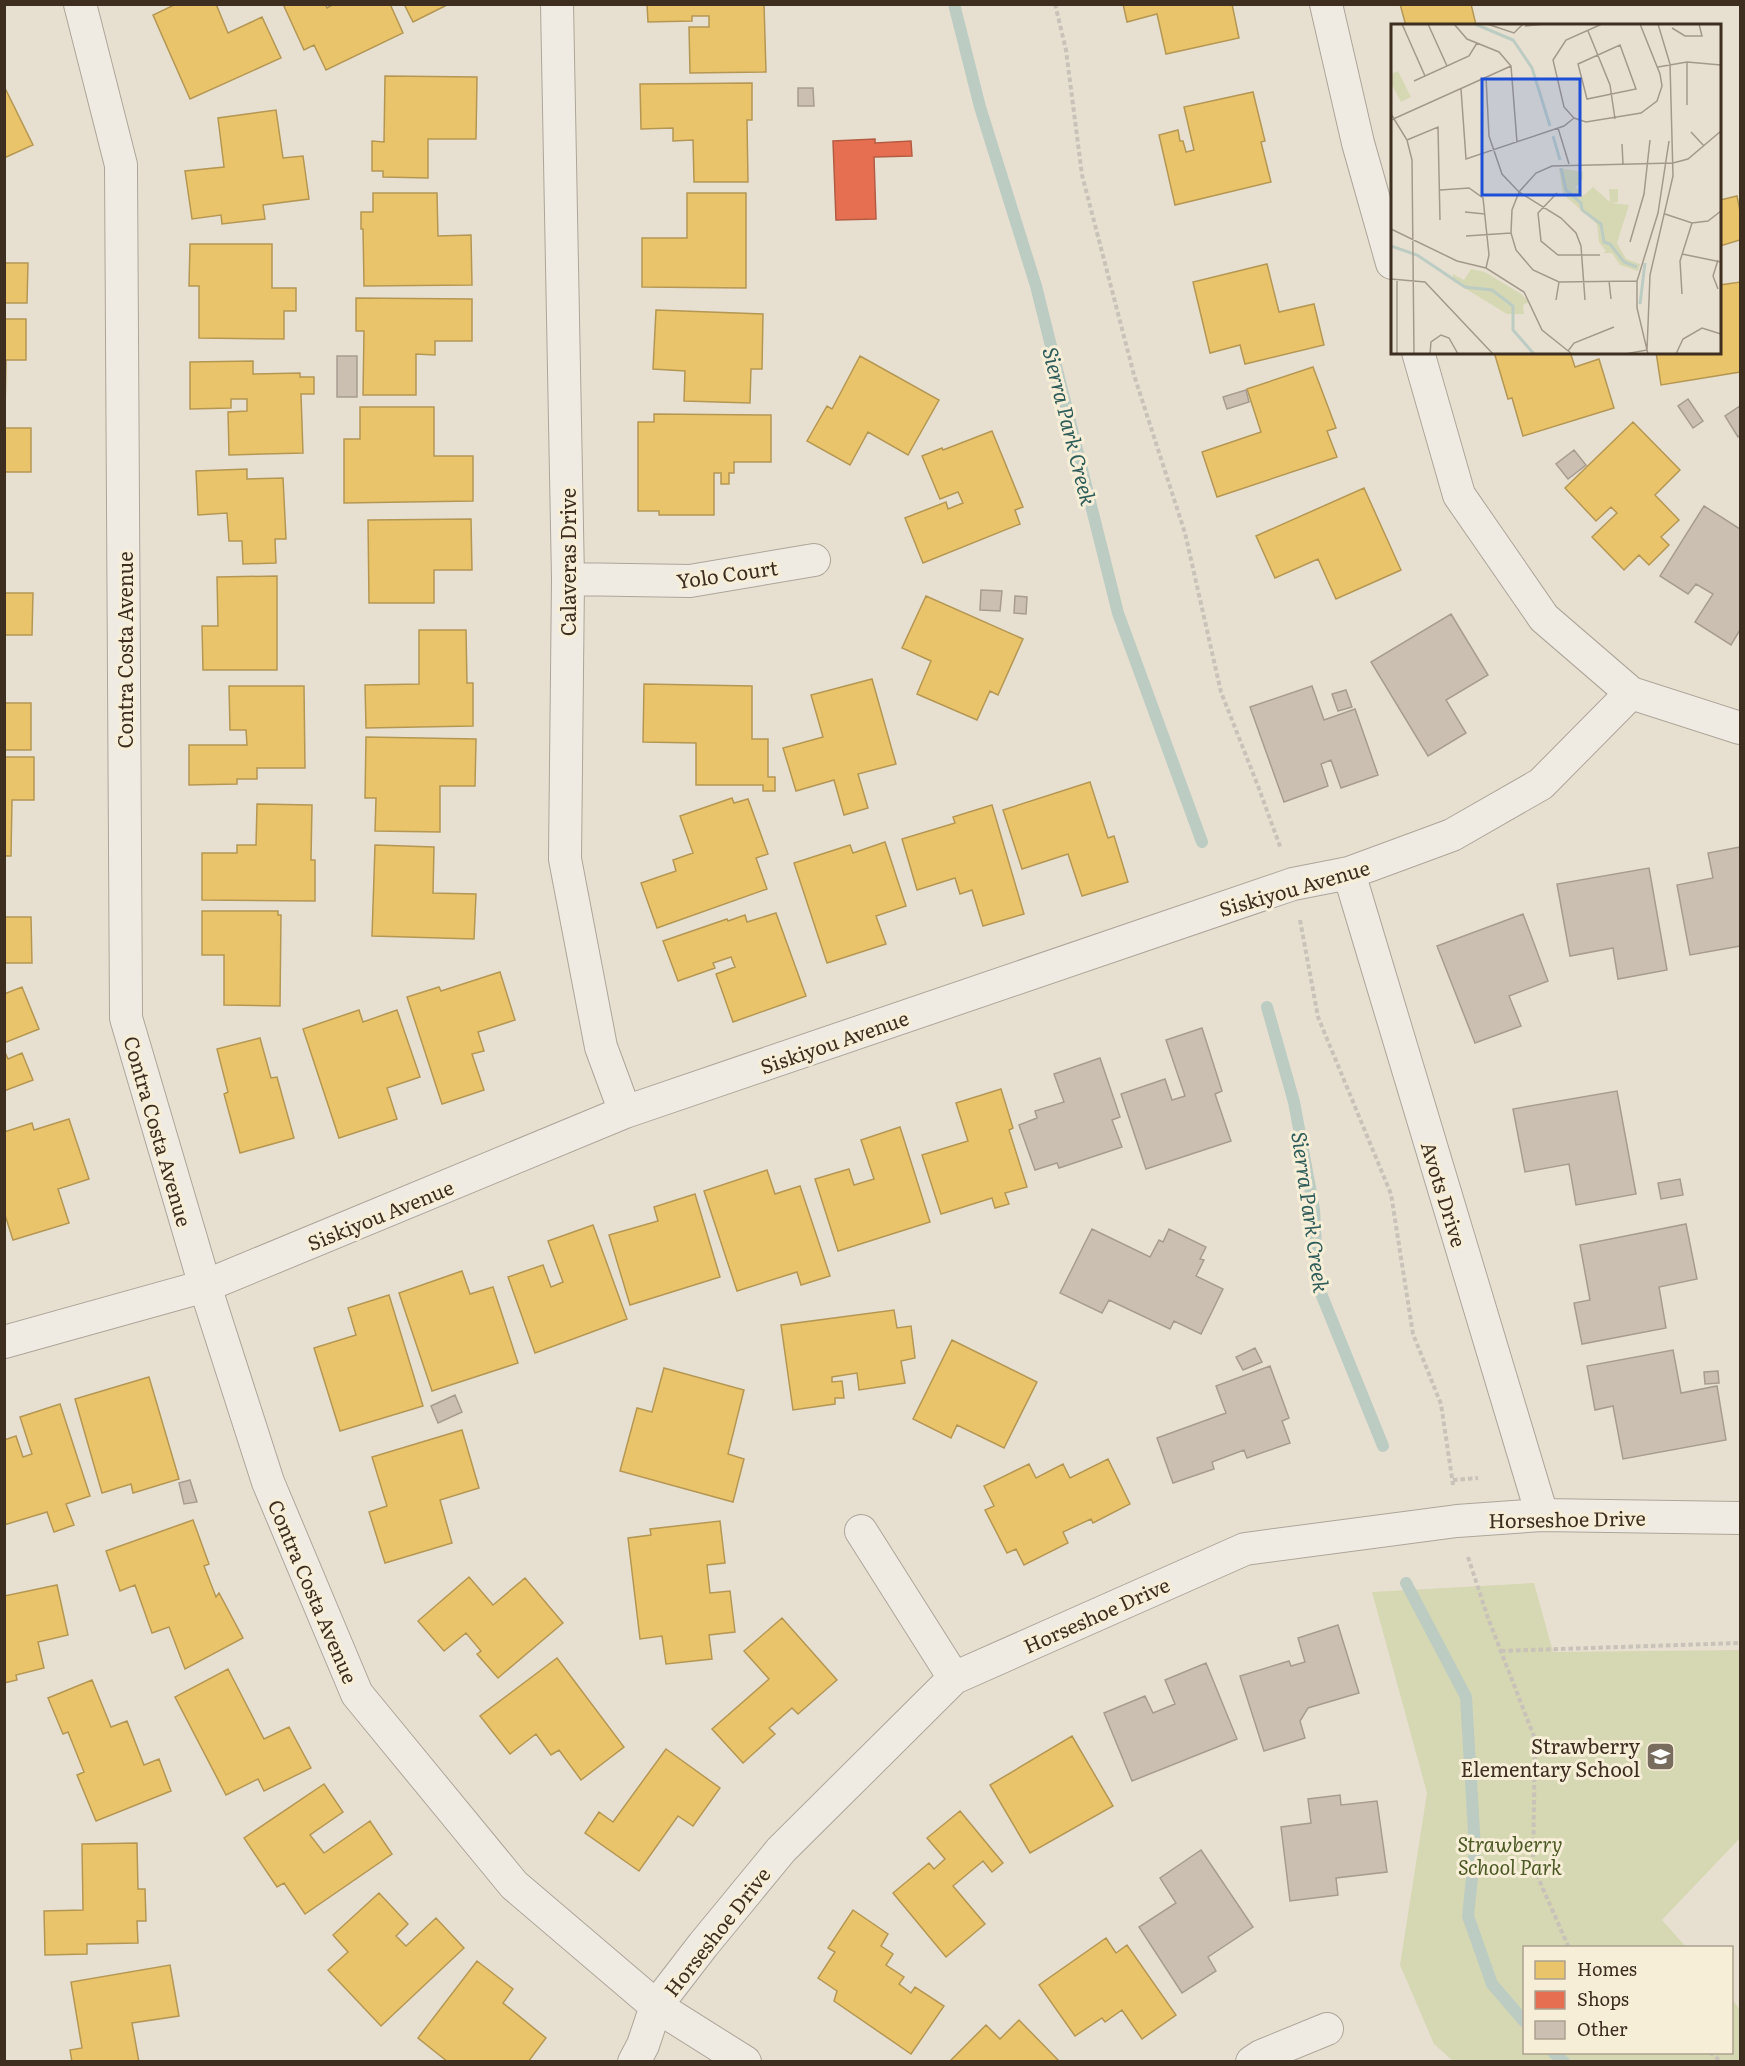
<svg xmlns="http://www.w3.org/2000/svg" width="1745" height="2066" font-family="Literata,serif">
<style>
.green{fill:#d6d7b3}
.homes{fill:#e9c46a;stroke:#b59754;stroke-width:1.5}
.shops{fill:#e76f51;stroke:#b45c42;stroke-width:1.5}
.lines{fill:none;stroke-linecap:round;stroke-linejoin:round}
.stream{stroke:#bcccc2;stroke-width:12}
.building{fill:#cbbfb2;stroke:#a89c90;stroke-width:1.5}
.minor-casing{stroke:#ada599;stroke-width:34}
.path{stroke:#c8c2b9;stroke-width:4;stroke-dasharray:4.5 3;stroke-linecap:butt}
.minor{stroke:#efebe3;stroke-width:32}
.labels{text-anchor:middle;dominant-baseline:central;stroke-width:6;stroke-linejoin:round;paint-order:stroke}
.street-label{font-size:20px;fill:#3d2e20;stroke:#f7eed8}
.poi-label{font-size:20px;fill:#3d2e20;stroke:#f7eed8;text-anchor:end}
.park-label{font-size:20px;font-style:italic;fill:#4d5a26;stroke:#f7eed8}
.water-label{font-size:21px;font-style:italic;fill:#2f5d5a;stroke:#f7eed8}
.inset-river{fill:none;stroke:#bcccc2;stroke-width:3}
.inset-road{fill:none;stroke:#a3998a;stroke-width:1.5}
.view{fill:#1d4ed8;fill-opacity:0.15;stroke:#1d4ed8;stroke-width:3}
.inset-edge{fill:none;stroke:#3d2e20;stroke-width:3}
</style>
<rect width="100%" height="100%" fill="#e7e0d1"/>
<!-- green -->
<path class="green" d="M1534 1583 1553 1652 1740 1650V1838L1662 1920 1686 1947 1524 1948V2052H1732V1999L1740 2010V2061H1453L1434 2044 1400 1965 1427 1793 1372 1592Z"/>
<!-- homes -->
<path class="homes" d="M176 4H216L228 33 262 17 281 58 190 99 153 15Z
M283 4H325L327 8 334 4H390L403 33 326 70 314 45 304 50Z
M404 4H449L413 22Z
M647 4H764L766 72 690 73 689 27H709V16H692V21L648 22Z
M1123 4H1232L1239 38 1166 54 1157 14 1127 22Z
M1400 4H1471L1476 25 1406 26Z
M385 76 477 77 476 139H428V178L383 177V171H372V141L384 142Z
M752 83V120H747L748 182H694L693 140 673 141V128L641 129 640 84Z
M4 86 33 145 4 158Z
M1253 92 1265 141 1261 142 1271 182 1175 205 1159 135 1178 130 1180 141H1183L1186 152 1194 150 1184 107Z
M276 110 283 158 303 156 309 199 263 205 265 219 222 224 221 215 192 219 185 171 224 167 218 118Z
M373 193H437L438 236 471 235 472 285 364 286 363 229H361V212H373Z
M687 193H746V288L642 287V238H687Z
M1737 196 1740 211V240L1720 246V200Z
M190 244H272V288H296V311H284V339L199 338V286H189Z
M4 263H28L27 303H4Z
M1267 264 1279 312 1314 304 1324 345 1245 364 1240 345 1210 353 1193 282Z
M1740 282V372L1661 385 1656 352H1720V285Z
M356 298 472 299V341H435V355L416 354V395H363L364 331H356Z
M656 310 763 314 762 369H751L750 403 684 401 685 371 653 369Z
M4 319H26V360H6L5 413Z
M1494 352H1570L1575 367 1599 359 1614 408 1523 436 1512 398 1508 399Z
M860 356 939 400 908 455 868 432 850 465 807 441 827 406 832 409Z
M253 361V374L300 373V377H314V394H301L303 453 229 455 228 412 247 411V399H231V408L190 409V362Z
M1313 367 1336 428 1327 431 1337 457 1217 497 1202 452 1261 432 1247 389Z
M360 407H434V456H473V501L344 503V439H360Z
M654 414 771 415V462H734V473H729V484H721V473H714V515H659V511H638V422H654Z
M1633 422 1680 470 1655 495 1679 520 1661 537 1669 545 1649 565 1639 555 1624 570 1592 537 1617 513 1611 507 1596 521 1565 488Z
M4 428H31V472H4Z
M992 431 1023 507 1015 510 1020 524 923 563 905 518 946 502 948 509 963 503 958 492 940 499 922 456 942 448 943 450Z
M247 469V479L283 478 286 539H275L276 563 243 564 242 541H229L227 513 198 515 196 471Z
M1364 488 1401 570 1336 599 1318 559 1275 578 1256 536Z
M471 519 472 570H434V603H369L368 520Z
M277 576V670H203L202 626H218L217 577Z
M4 593H33L32 635H4Z
M926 596 1023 639 998 695 990 691 977 720 917 694 931 661 902 648Z
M419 630H466L467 683H473V726L366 728 365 685 419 684Z
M872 679 896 764 858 774 868 808 844 815 834 780 796 791 783 748 823 737 811 695Z
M644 684 752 686V739H768V777H775V791H763V785H696V743L643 742Z
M229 686H304L305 768H257V779H237V784L189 785V745H247L246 730H230Z
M4 703H31V750H4Z
M366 737 476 739 475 786H440V832L375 831 376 798H365Z
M4 757H34V800H12L11 856H4Z
M1090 782 1108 838 1114 836 1128 882 1082 896 1068 854 1022 869 1003 810Z
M732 798 734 803 748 799 768 854 756 858 767 889 657 928 641 883 676 871 673 860 693 853 680 816Z
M257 804 312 805 311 860H315V901L202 900V853H237V845H256Z
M992 805 1024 914 983 926 972 890 960 894 955 878 917 890 902 839 955 823 953 817Z
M885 842 906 906 876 916 886 944 827 963 794 863 850 845 853 853Z
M375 845 434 847 433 893 476 894 474 939 372 936Z
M202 911H278V915H281L280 1006 224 1005V955H202Z
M776 913 806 996 733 1022 716 974 735 967 731 957 713 963 715 968 678 981 663 941 727 919 728 921 745 915 747 922Z
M4 917H31L32 963H4Z
M500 972 515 1020 478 1032 484 1051 472 1054 484 1090 442 1104 407 997 439 987 441 991Z
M22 987 39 1029 4 1043V994Z
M359 1010 363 1022 397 1010 420 1077 387 1088 397 1119 339 1138 303 1029Z
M260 1038 271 1078 277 1077 294 1138 240 1153 224 1094 228 1092 217 1049Z
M4 1050 8 1059 22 1053 33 1080 4 1091Z
M1001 1089 1013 1128 1009 1130 1027 1187 1005 1193 1009 1204 995 1208 992 1198 941 1214 922 1155 968 1141 956 1103Z
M69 1119 89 1179 58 1189 69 1223 13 1240 4 1212V1132L32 1123 34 1130Z
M900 1127 930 1222 838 1251 815 1179 849 1169 854 1185 874 1179 861 1140Z
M767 1170 775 1194 800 1186 830 1276 801 1285 797 1272 737 1291 704 1191Z
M695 1194 720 1277 630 1305 609 1235 658 1221 654 1207Z
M593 1225 627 1319 535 1353 508 1277 543 1265 551 1287 563 1282 548 1241Z
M462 1271 470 1294 493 1287 518 1363 432 1391 399 1293Z
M389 1295 423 1406 340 1431 314 1348 356 1335 348 1308Z
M894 1310 897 1328 911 1326 915 1358 901 1361 905 1383 859 1390 857 1373 832 1377V1382L842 1381 844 1398H835V1404L793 1410 781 1325Z
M952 1340 1037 1382 1004 1448 957 1425 951 1438 913 1419Z
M664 1368 744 1390 728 1454 744 1459 733 1502 620 1471 637 1408 652 1412Z
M149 1377 179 1479 133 1493 131 1484 102 1493 75 1399Z
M60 1404 90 1496 66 1504 74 1525 54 1532 47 1512 4 1525V1440L16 1436 23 1457 32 1454 20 1417Z
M462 1430 479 1488 440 1500 452 1543 385 1563 369 1512 387 1506 372 1457Z
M1108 1459 1130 1504 1093 1523 1091 1519 1063 1532 1068 1543 1024 1565 1016 1549 1007 1553 985 1510 994 1506 984 1486 1029 1464 1036 1478 1063 1464 1070 1478Z
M193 1520 209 1564 204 1566 216 1597 219 1593 243 1638 185 1669 169 1627 152 1633 135 1585 120 1591 106 1551Z
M720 1521 725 1563 707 1565 710 1593 730 1591 735 1632 709 1635 712 1659 666 1664 662 1636 640 1639 628 1538 651 1535 650 1529Z
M469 1577 493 1605 525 1578 563 1623 498 1678 477 1654 481 1651 466 1633 444 1651 418 1621Z
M57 1585 68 1635 38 1642 44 1668 16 1675 17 1680 4 1683V1596Z
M782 1618 837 1680 798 1714 792 1708 769 1728 775 1734 743 1763 712 1729 769 1679 744 1651Z
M557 1658 624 1747 581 1780 559 1750 551 1755 536 1734 510 1754 480 1716Z
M228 1669 264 1739 289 1727 311 1768 264 1791 258 1779 226 1795 175 1697Z
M92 1680 111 1727 127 1721 144 1765 159 1759 171 1791 96 1821 77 1775 84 1772 68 1732 63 1734 48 1698Z
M1072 1736 1113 1806 1030 1853 990 1785Z
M666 1749 720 1788 693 1826 678 1816 639 1871 585 1833 599 1812 613 1822Z
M324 1784 343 1812 310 1835 324 1853 370 1821 392 1854 305 1914 284 1883 277 1887 244 1838Z
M960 1811 1003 1863 992 1872 983 1861 953 1886 985 1924 946 1957 893 1893 929 1863 934 1869 945 1859 927 1838Z
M137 1843 138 1889H145L146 1921H137L138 1943 87 1944V1954L45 1955 44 1911 83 1910 82 1844Z
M379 1893 408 1924 396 1936 406 1946 436 1918 464 1948 381 2026 328 1970 348 1952 333 1935Z
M853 1910 888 1934 881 1946 893 1954 886 1965 904 1977 899 1984 911 1993 915 1987 944 2006 911 2054 834 2001 837 1991 818 1978 835 1952 828 1948Z
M1106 1938 1116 1953 1127 1945 1176 2015 1142 2039 1122 2010 1105 2022 1102 2018 1075 2036 1039 1985Z
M477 1961 513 1989 503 2003 546 2038 528 2062H448L418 2038Z
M170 1965 179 2016 132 2023 139 2062H72L70 2050 82 2048 71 1982Z
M1019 2020 1060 2062H949L986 2025 1000 2039Z"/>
<!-- shops -->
<path class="shops" d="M875 139V143L911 141 912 156 874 157 876 219 836 220 833 141Z"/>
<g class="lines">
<!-- stream -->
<path class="stream" d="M954 4 980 107 1036 286 1118 613 1202 842
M1267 1007 1294 1102 1314 1209 1318 1286 1383 1446
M1406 1583 1466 1697 1475 1849 1468 1916 1492 1984 1524 2021
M1553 2052 1564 2062"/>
</g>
<!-- building -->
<path class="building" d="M798 88H813L814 106H798Z
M337 356H357V397H337Z
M1246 390 1249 402 1227 409 1223 397Z
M1688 399 1703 421 1693 428 1678 406Z
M1740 406V435L1738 437 1725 416Z
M1574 450 1586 465 1568 479 1556 464Z
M1704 506 1740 529V630L1731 645 1695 622 1713 594 1696 584 1688 594 1660 576Z
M981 590 1002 591 1000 611 980 610Z
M1015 596 1027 597 1026 614 1014 613Z
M1451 614 1488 675 1446 700 1466 733 1428 756 1371 662Z
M1312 686 1324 720 1355 709 1378 775 1341 788 1331 760 1321 764 1328 786 1284 802 1250 707Z
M1346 690 1352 707 1338 711 1332 694Z
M1740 847V946L1690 955 1677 885 1713 878 1708 853Z
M1649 868 1667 970 1618 979 1613 948 1570 956 1557 884Z
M1523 914 1548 981 1509 996 1521 1026 1475 1043 1437 946Z
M1202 1028 1222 1091 1215 1094 1231 1141 1146 1169 1121 1094 1165 1079 1172 1100 1185 1096 1166 1040Z
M1100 1058 1120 1117 1112 1120 1122 1147 1059 1168 1057 1163 1035 1170 1019 1125 1037 1118 1035 1111 1064 1102 1054 1074Z
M1617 1091 1636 1194 1576 1205 1569 1164 1525 1172 1513 1109Z
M1680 1179 1683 1195 1661 1199 1658 1183Z
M1686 1224 1697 1279 1659 1287 1666 1328 1582 1344 1574 1303 1590 1300 1580 1245Z
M1092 1229 1150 1257 1159 1240 1163 1242 1169 1229 1206 1247 1200 1259 1204 1260 1196 1276 1223 1289 1201 1334 1174 1321 1170 1329 1109 1300 1102 1313 1060 1293Z
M1255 1348 1262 1362 1243 1370 1236 1357Z
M1673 1350 1681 1393 1717 1386 1726 1440 1623 1459 1613 1406 1595 1410 1587 1366Z
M1270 1366 1289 1418 1282 1421 1290 1443 1247 1458 1244 1450 1212 1462 1214 1469 1173 1483 1157 1438 1226 1413 1216 1386Z
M1718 1371 1719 1383 1705 1384 1704 1372Z
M455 1395 462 1412 438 1423 431 1406Z
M190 1480 197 1502 184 1504 179 1483Z
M1338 1625 1359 1693 1308 1708 1300 1721 1305 1738 1264 1751 1240 1676 1289 1661 1291 1666 1305 1662 1298 1638Z
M1206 1663 1237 1739 1132 1781 1104 1713 1145 1696 1153 1713 1175 1704 1165 1680Z
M1340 1795 1341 1805 1377 1801 1387 1872 1336 1878 1338 1895 1290 1901 1281 1827 1311 1823 1308 1799Z
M1201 1850 1253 1927 1208 1957 1216 1971 1182 1993 1139 1927 1176 1903 1160 1878Z"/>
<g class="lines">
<defs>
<path id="minor" d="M80 4 121 165 126 1018 205 1286 268 1482 357 1694 514 1885 656 2006 745 2062
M557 4 568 579 565 859 601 1047 625 1112
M1326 4 1358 143 1392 263
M1418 352 1459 495 1544 618 1631 693 1740 728
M568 579 690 581 814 560
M1349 873 1542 1515
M4 1342 205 1286 625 1112 1293 884 1349 873 1452 835 1541 784 1631 693
M861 1531 954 1678
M634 2062 643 2045 656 2006 703 1945 781 1850 954 1678 1245 1549 1457 1521 1542 1515 1740 1518
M1252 2062 1261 2056 1327 2029"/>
</defs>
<!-- minor casing -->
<use href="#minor" class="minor-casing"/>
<!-- path -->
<path class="path" d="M1055 4 1066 50 1082 175 1134 375 1185 533 1221 692 1258 786 1281 849
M1300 920 1318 1017 1391 1194 1413 1334 1441 1404 1453 1485
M1453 1480 1478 1478
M1468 1557 1488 1618 1535 1739 1533 1866 1569 1948
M1501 1651 1740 1643
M1710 2052 1721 2062"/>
<!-- minor -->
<use href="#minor" class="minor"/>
</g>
<!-- icons -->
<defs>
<symbol id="school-square" viewBox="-11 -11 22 22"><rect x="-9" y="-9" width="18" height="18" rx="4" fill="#786c5e" stroke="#f7eed8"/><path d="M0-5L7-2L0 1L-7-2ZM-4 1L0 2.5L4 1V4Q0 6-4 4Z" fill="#fff"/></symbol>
</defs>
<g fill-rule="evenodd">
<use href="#school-square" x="1644" y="1740" width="33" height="33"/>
</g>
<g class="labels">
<!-- street labels -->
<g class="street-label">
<text transform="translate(567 562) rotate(-90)">Calaveras Drive</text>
<text transform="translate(727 573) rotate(-8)">Yolo Court</text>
<text transform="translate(124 650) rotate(-90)">Contra Costa Avenue</text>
<text transform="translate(1294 887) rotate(-16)">Siskiyou Avenue</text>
<text transform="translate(834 1041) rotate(-19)">Siskiyou Avenue</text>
<text transform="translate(159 1131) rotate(74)">Contra Costa Avenue</text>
<text transform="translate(1445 1194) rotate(73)">Avots Drive</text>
<text transform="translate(380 1214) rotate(-22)">Siskiyou Avenue</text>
<text transform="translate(1567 1518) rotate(-1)">Horseshoe Drive</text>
<text transform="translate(314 1591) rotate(67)">Contra Costa Avenue</text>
<text transform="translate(1096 1614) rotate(-24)">Horseshoe Drive</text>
<text transform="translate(716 1931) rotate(-52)">Horseshoe Drive</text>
</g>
<!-- poi labels -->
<g class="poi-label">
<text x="1640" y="1745">Strawberry<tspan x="1640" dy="23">Elementary School</tspan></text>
</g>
<!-- park labels -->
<g class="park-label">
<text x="1510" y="1843">Strawberry<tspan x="1510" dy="23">School Park</tspan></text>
</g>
<!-- water labels -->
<g class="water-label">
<text transform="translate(1071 426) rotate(76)">Sierra Park Creek</text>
<text transform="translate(1312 1212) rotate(82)">Sierra Park Creek</text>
</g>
</g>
<!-- overview -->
<g transform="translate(1391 24)">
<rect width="330" height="330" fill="#e7e0d1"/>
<path d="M7 47 20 73 10 78 0 59V50ZM168 144 192 148V155L185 163 192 172 202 163 219 178 218 165H227V178L220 179 238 181 226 219 235 235 249 240 247 247 229 241 221 229H212L215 227 208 218 206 200 172 170ZM80 245 94 248 130 270 138 278 132 281 133 290H116L62 257V250L73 256Z" fill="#d6d7b3"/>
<path class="inset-river" d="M84 0 122 16 129 26 141 44 159 102M162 112 169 136M170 144 175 166 190 179 191 186 210 200 213 218 219 220 233 238 246 243M0 222 26 231 74 263 101 266 122 282V306L143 330M249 280 254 239"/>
<path class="inset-road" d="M11 0 34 52M37 0 56 42M63 0 76 15 108 28 120 42 126 118M96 0 123 9 132 0M211 0 175 16 162 36 173 83 183 94 195 98 250 89 266 77 271 62 269 50 249 0M134 2 155 0M281 4 294 12H311L308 0M197 7 219 61 224 95M229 21 245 65 196 75 187 40ZM296 38V81M267 43 296 38 330 41M95 53 98 112 111 150 128 168 170 194 185 209 190 222 194 276M23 57 78 32 86 19M70 65 75 135 173 102 183 94M0 90 16 116 21 136 23 330M0 96 120 42M167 104 178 140M300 108 313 122M16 116 47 103 49 196M231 120 232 140M49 166 78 164 92 174 98 231 95 244M166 169 147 189 150 217 167 231H209M74 188 94 190M274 190 301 199 317 197 330 187M0 205 66 237 95 244 133 268 151 306 181 330M75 212 120 209M239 218 253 170 259 116M291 230 330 238M327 236 322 252 327 265M0 255 34 258 102 330M6 255V330M218 257 220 275M246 257 168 258 142 246 125 226 120 209 121 186 128 168 145 149 161 142 282 139 297 135 330 107M291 270 289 237 301 199M165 276 168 258M256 326 259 251 282 152 279 40 267 0M177 327 183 319 223 303M39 330 40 318 50 311 58 314 67 330M234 330 256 326M257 330 246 284V257L267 189 278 117M285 330 292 315 311 304 330 310"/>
<path class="view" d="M91 55H189V171H91Z"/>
<rect width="330" height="330" class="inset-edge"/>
</g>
<!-- border -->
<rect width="1745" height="2066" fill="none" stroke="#3d2e20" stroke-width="12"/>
<!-- legend -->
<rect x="1523" y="1946" width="210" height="108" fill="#f7eed8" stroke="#ada18e" stroke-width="1.5"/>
<rect x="1535" y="1961" width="30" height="18" fill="#e9c46a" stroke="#ada18e" stroke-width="1.5"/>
<text x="1577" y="1976" font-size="18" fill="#3d2e20">Homes</text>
<rect x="1535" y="1991" width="30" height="18" fill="#e76f51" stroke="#ada18e" stroke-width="1.5"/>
<text x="1577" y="2006" font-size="18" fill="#3d2e20">Shops</text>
<rect x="1535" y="2021" width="30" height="18" fill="#cbbfb2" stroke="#ada18e" stroke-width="1.5"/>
<text x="1577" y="2036" font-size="18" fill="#3d2e20">Other</text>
</svg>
